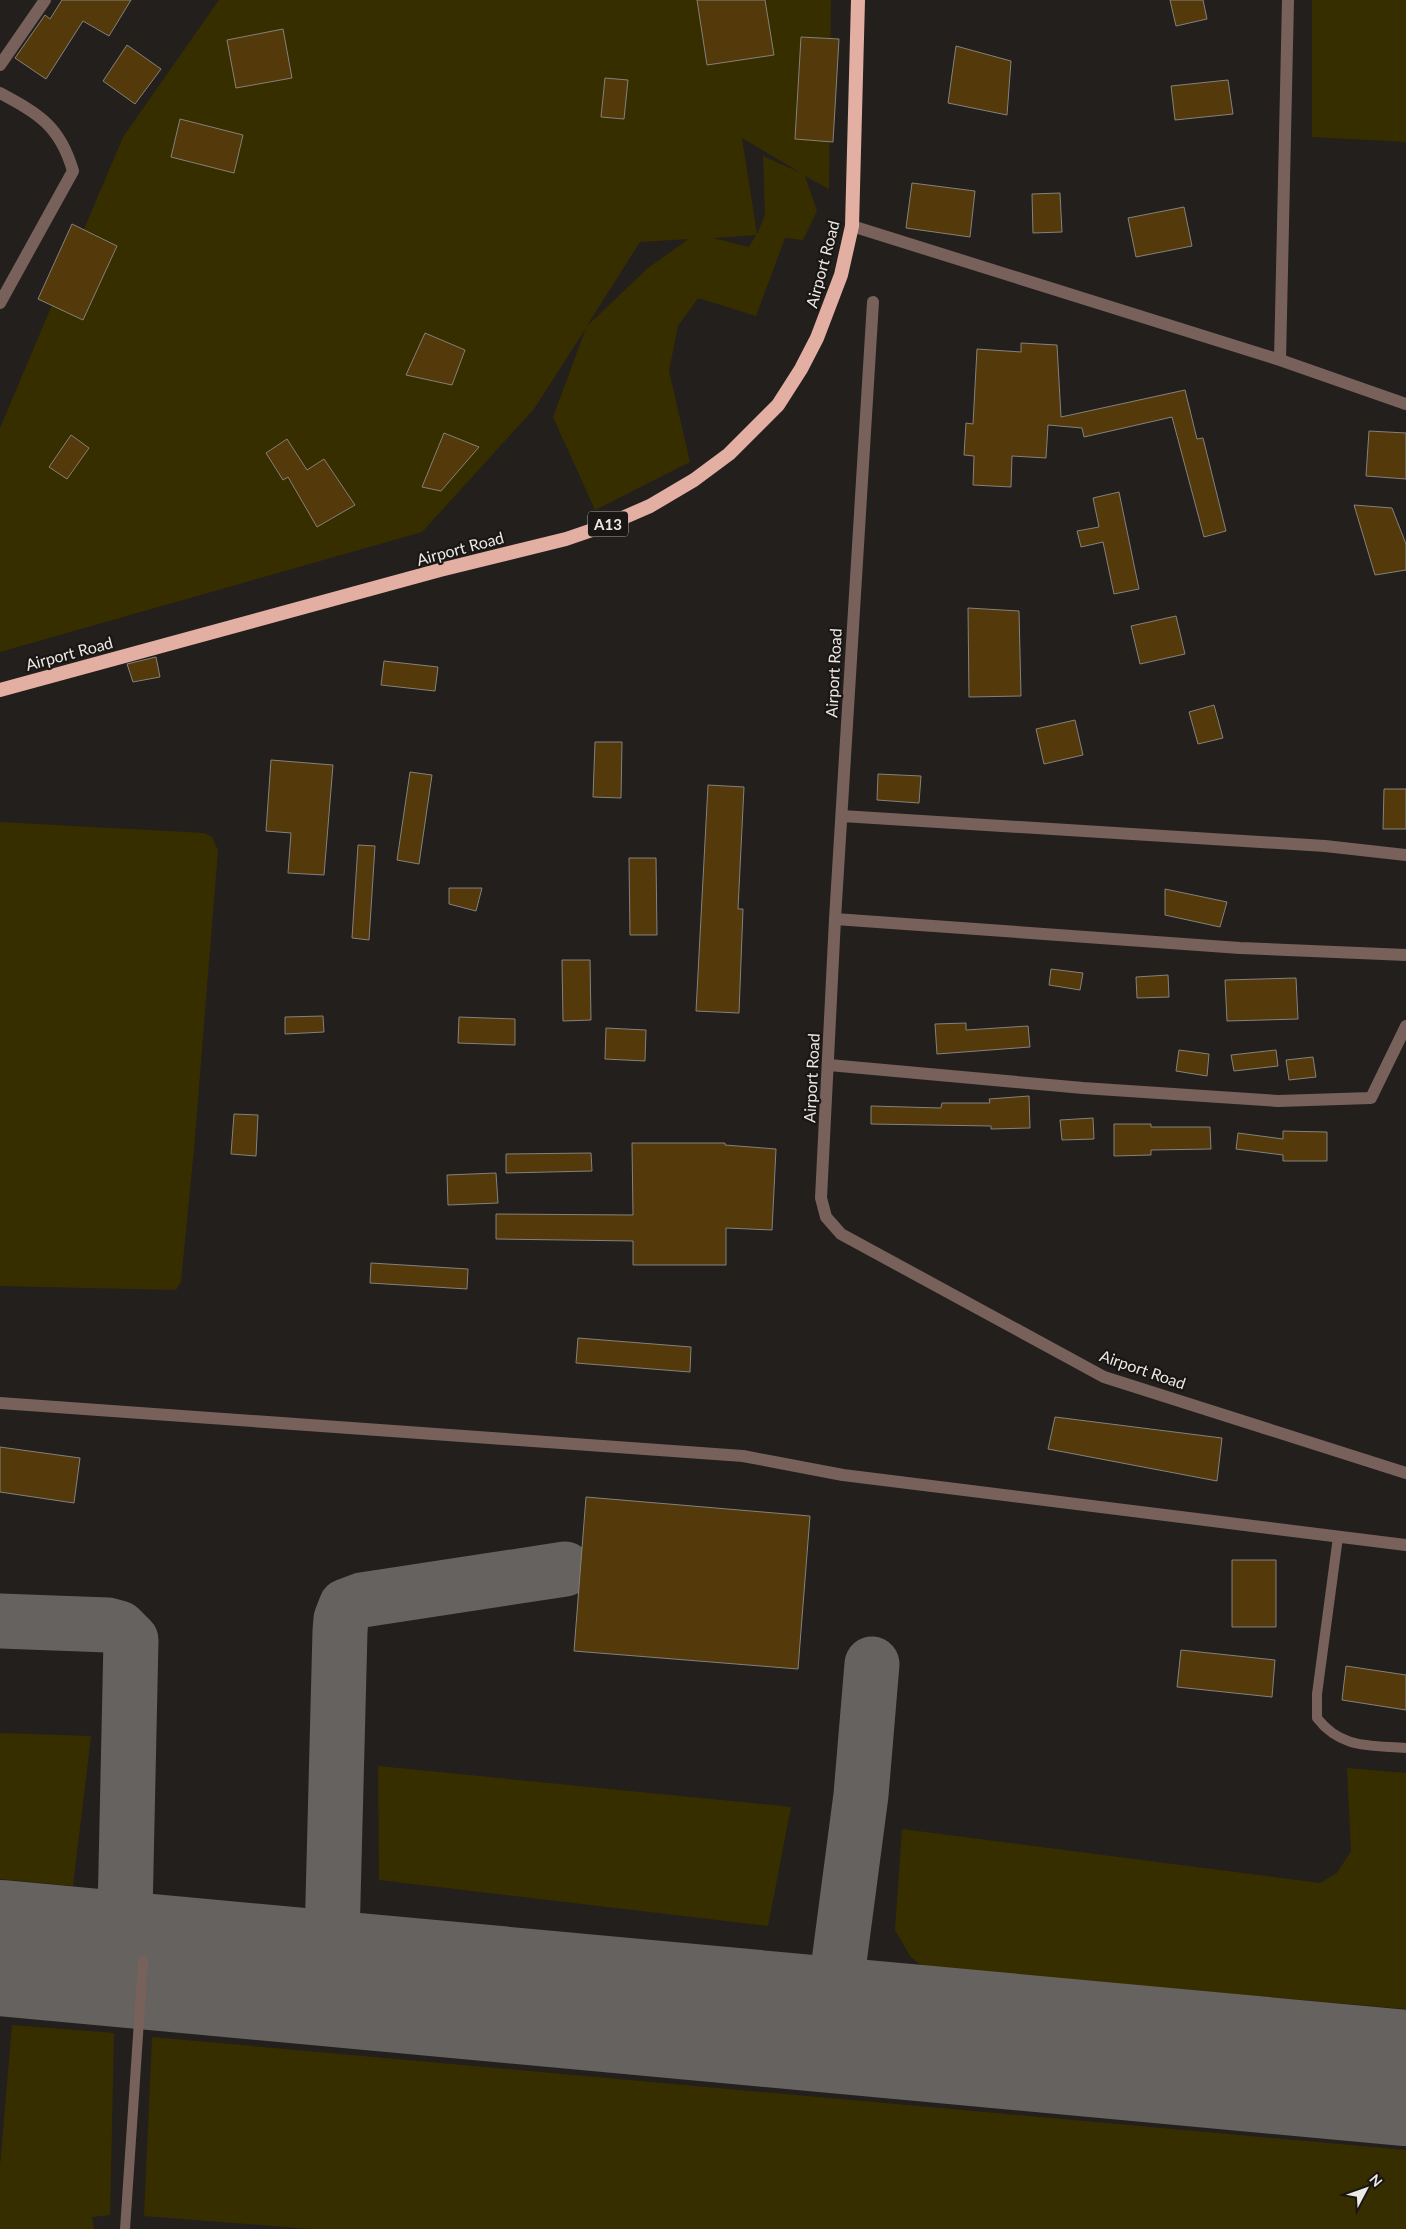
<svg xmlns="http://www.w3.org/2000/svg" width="1406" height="2229" font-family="Lato,sans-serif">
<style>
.green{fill:#372e00;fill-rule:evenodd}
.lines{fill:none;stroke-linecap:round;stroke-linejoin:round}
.taxiway{stroke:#666260;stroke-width:55}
.runway{stroke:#666260;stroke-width:136}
.building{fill:#54390a;stroke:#84817d}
.service{stroke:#78615b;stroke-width:10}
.minor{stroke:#78615b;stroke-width:12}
.trunk{stroke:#e4afa3;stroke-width:14}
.labels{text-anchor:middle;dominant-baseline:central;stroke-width:4.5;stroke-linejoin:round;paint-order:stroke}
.shield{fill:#191613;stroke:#adaaa7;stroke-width:1}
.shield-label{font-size:15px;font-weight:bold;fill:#ece9e7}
.street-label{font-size:16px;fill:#ece9e7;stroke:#191613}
</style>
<rect width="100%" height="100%" fill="#231f1d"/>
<!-- green -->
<path class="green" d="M219 0H831L829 189 805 176 817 211 803 240 785 238 756 316 698 298 678 326 669 371 690 462 595 510 553 417 586 328 534 409 422 532 0 652V428L123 137ZM742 138 801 173 763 156 765 215 757 234ZM756 235 749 247 713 238H714ZM689 239 648 268 586 327 640 242Z
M1312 0H1406V142L1312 137Z
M0 822 204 833 212 837 218 850 194 1149 181 1282 176 1290 0 1286Z
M0 1733 91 1736 73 1886 0 1879Z
M378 1766 791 1807 768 1926 379 1880Z
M1347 1768 1406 1773V2009L923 1967 910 1956 895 1930 902 1829 1320 1883 1337 1873 1351 1851Z
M12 2025 114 2033 110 2215 92 2217 94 2229H0V2166Z
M152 2037 1406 2150V2229H310L144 2216Z"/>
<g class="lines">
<!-- taxiway -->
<path class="taxiway" d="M0 1621 108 1625 119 1628 131 1640 124 1959
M331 1978 340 1631 341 1619 346 1606 362 1600 565 1569
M811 2023 830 2010 834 2000 861 1795 872 1664"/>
<!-- runway -->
<path class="runway" d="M0 1948 1406 2078"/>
</g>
<!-- building -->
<path class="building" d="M62 0H131L109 36 83 21 46 79 15 58 45 15 50 19Z
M697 0H765L774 55 707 65Z
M1170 0H1203L1207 19 1176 26Z
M283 29 292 78 236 88 227 40Z
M801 37 839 39 833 142 795 139Z
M127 45 161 69 135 104 103 81Z
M956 46 1011 61 1007 115 948 103Z
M605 78 628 80 624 119 601 117Z
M1228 80 1233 114 1175 120 1171 86Z
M180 119 243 135 234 173 171 157Z
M912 183 975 191 970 237 906 228Z
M1060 193 1062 232 1033 233 1032 194Z
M1184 207 1192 246 1136 257 1128 218Z
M72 224 117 246 83 320 38 299Z
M425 333 465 350 452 385 406 375Z
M1021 343 1057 345 1061 417 1185 390 1197 439 1203 438 1226 531 1204 537 1172 417 1084 437 1082 428 1048 425 1046 458 1012 456 1011 487 973 485 974 456 964 455 966 423 973 424 977 349 1021 352Z
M1369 431 1406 433V479L1366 476Z
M444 433 479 447 441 491 422 487Z
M71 435 89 448 67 479 49 467Z
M287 439 307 470 324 459 355 505 317 527 288 477 283 480 266 453Z
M1119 492 1139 589 1114 594 1103 542 1081 547 1077 531 1099 527 1093 498Z
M1354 505 1392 508 1406 544V570L1375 575Z
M968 608 1019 611 1021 696 969 697Z
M1176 616 1185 654 1140 664 1131 626Z
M156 657 160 677 133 682 127 664Z
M384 661 438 667 435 691 381 685Z
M1214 705 1223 738 1198 744 1189 712Z
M1075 720 1083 755 1044 764 1036 729Z
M595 742H622L621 798 593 797Z
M271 760 333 765 324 875 288 873 291 833 266 831Z
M410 772 432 775 419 864 397 860Z
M878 774 921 776 919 803 877 800Z
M708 785 744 787 738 909H743L739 1013 696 1011Z
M1384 789H1406V829H1383Z
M358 845 375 846 369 940 352 938Z
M629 858H656L657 935H630Z
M449 888H482L476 911 449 904Z
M1165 889 1227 902 1220 927 1165 915Z
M562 960H590L591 1020 563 1021Z
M1051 969 1083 973 1080 990 1049 985Z
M1168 975 1169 997 1137 998 1136 977Z
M1296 978 1298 1019 1227 1021 1225 980Z
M323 1016 324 1032 285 1034V1017Z
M459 1017 515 1019V1045L458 1043Z
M966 1023V1030L1028 1026 1030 1047 937 1054 935 1024Z
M606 1028 646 1030 645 1061 605 1059Z
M1179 1050 1209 1054 1207 1076 1176 1071Z
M1276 1050 1278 1066 1234 1071 1231 1055Z
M1313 1057 1316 1077 1289 1080 1286 1060Z
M1029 1096 1030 1128 991 1129V1126L871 1124V1106L941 1108 942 1103H990L989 1099Z
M234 1114 258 1115 256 1156 231 1154Z
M1093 1118 1094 1139 1062 1140 1060 1120Z
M1114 1124H1151V1127H1210L1211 1149 1151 1150V1155L1114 1156Z
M1283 1131 1327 1132V1161H1283V1155L1236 1149 1238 1133 1283 1139Z
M632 1143H725V1145L776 1149 772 1230 726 1228V1265H633V1241L496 1239V1214L633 1215Z
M591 1153 592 1171 506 1173V1154Z
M496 1173 498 1203 448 1205 447 1175Z
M371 1263 468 1269 467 1289 370 1283Z
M578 1338 691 1347 690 1372 576 1363Z
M1055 1417 1222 1438 1217 1481 1048 1449Z
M0 1447 80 1458 74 1503 0 1492Z
M586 1497 810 1516 798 1669 574 1651Z
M1232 1560H1276V1627H1232Z
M1181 1650 1275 1660 1272 1697 1177 1687Z
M1346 1666 1406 1675V1710L1342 1700Z"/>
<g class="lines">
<!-- service -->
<path class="service" d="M1338 1537 1317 1694V1718C1341 1749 1370 1745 1406 1748
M125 2229 143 1961"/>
<!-- minor -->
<path class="minor" d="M0 65 45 0
M0 93C39 114 60 126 73 171L0 303
M852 226 1280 360 1406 404
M873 302 835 919 821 1198 826 1217 841 1234 1104 1377 1406 1473
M1280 360 1288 0
M842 816 1325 846 1406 855
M835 919 1240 948 1406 955
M829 1065 1083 1088 1278 1101 1371 1098 1406 1026
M0 1403 743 1456 843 1475 1406 1545"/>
<!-- trunk -->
<path class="trunk" d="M0 690 440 570 566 539 604 526 650 506 694 480 729 454 778 405 801 369 817 338 841 275 852 226 858 0"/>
</g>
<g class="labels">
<!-- shield labels -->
<rect class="shield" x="588" y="511.5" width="40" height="25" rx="4"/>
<g class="shield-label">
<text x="608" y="524">A13</text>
</g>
<!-- street labels -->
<g class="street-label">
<text transform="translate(822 264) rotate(-75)">Airport Road</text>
<text transform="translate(460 548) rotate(-15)">Airport Road</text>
<text transform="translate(69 653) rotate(-15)">Airport Road</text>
<text transform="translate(833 673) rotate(-87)">Airport Road</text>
<text transform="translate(811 1078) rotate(-87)">Airport Road</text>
<text transform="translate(1143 1369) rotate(19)">Airport Road</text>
</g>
</g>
<!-- north arrow -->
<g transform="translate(1366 2189) rotate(49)" stroke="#191613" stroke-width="4" paint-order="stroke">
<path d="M0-4L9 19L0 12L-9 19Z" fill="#ece9e7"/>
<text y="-8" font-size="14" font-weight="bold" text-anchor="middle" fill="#ece9e7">N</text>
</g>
</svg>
